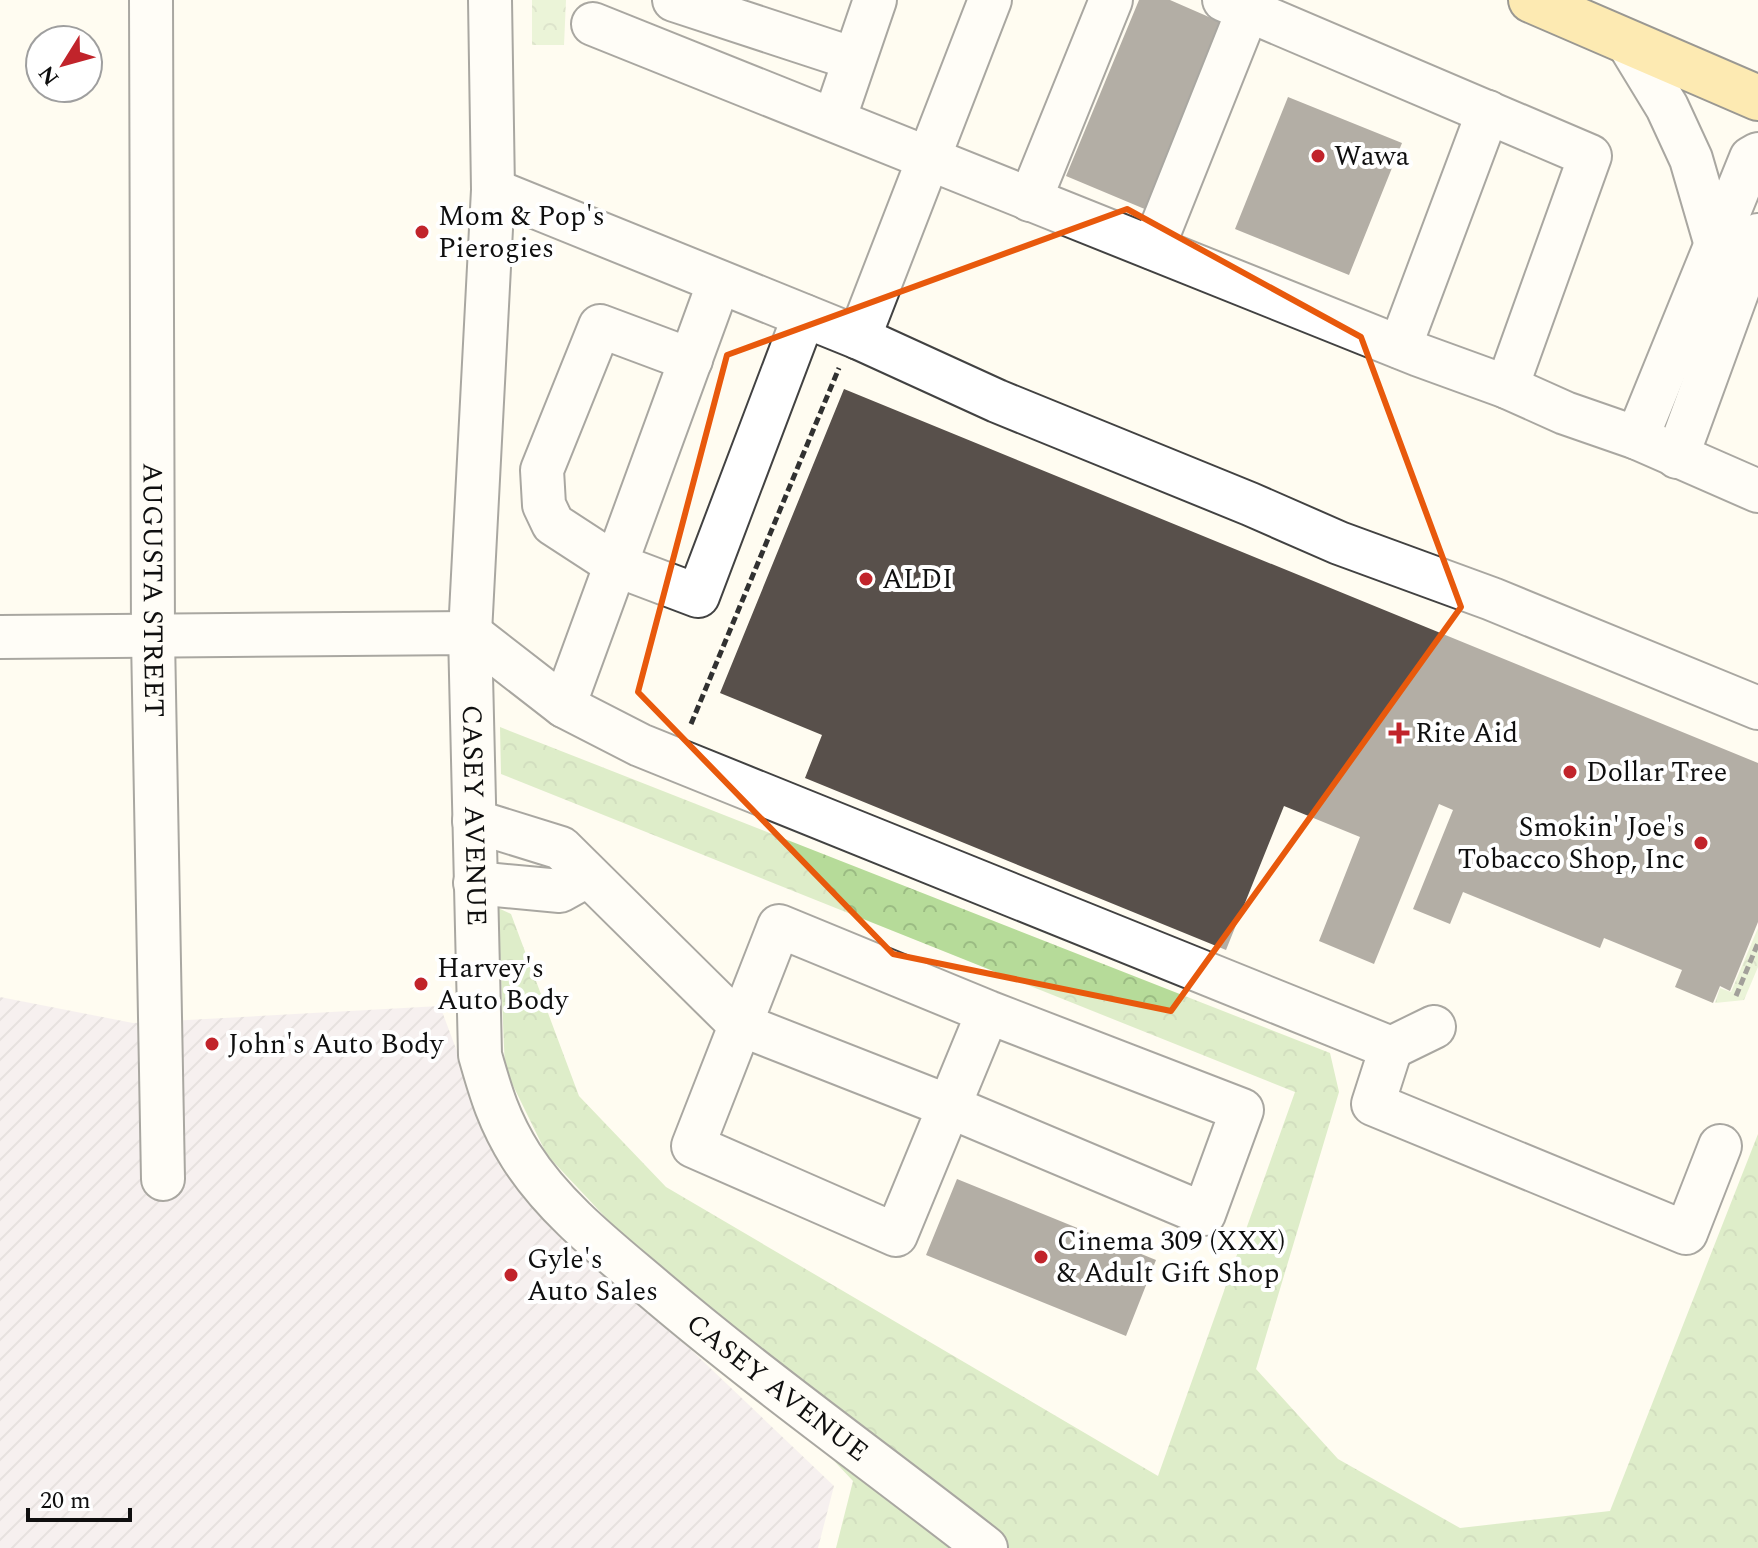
<svg xmlns="http://www.w3.org/2000/svg" width="1758" height="1548" font-family="Spectral,serif">
<style>
.industrial{fill:url(#industrial-furrows)}
.forest{fill:url(#forest-crowns)}
.park{fill:url(#park-crowns)}
.building{fill:#58504b}
.lines{fill:none;stroke-linecap:round;stroke-linejoin:round}
.minor-casing{stroke:#424242;stroke-width:46}
.major-casing{stroke:#202020;stroke-width:48}
.path{stroke:#313131;stroke-width:5;stroke-dasharray:8 4;stroke-linecap:butt}
.minor{stroke:#fff;stroke-width:42}
.major{stroke:#fad666;stroke-width:44}
.marked{fill:none;stroke:#e8590c;stroke-width:6;stroke-linejoin:round}
.poi-dot{fill:#c1242b;stroke:#fff;stroke-width:3}
.labels{text-anchor:middle;dominant-baseline:central;stroke-width:8;stroke-linejoin:round;paint-order:stroke}
.poi-label{font-size:28px;fill:#0f0f0f;stroke:#fff;text-anchor:start}
.street-label{font-size:28px;fill:#0f0f0f;stroke:#fff}
</style>
<defs>
<pattern id="industrial-furrows" width="10" height="10" patternUnits="userSpaceOnUse" patternTransform="scale(2)"><rect width="10" height="10" fill="#ece3ed"/><path d="M-1 1l2-2M0 10L10 0M9 11l2-2" fill="none" stroke="#c9c2ca"/></pattern>
<pattern id="forest-crowns" width="20" height="18" patternUnits="userSpaceOnUse" patternTransform="scale(2)"><rect width="20" height="18" fill="#b6db99"/><path d="M2 6a3 3 0 1 1 6 0M12 15a3 3 0 1 1 6 0" fill="none" stroke="#9bbb83"/></pattern>
<pattern id="park-crowns" width="20" height="18" patternUnits="userSpaceOnUse" patternTransform="scale(2)"><rect width="20" height="18" fill="#d3eaba"/><path d="M2 6a3 3 0 1 1 6 0M12 15a3 3 0 1 1 6 0" fill="none" stroke="#b4c89f"/></pattern>
</defs>
<rect width="100%" height="100%" fill="#fffcf1"/>
<!-- industrial -->
<path class="industrial" d="M0 997 133 1023 440 1006 501 1169 834 1486 818 1548H0Z"/>
<!-- forest -->
<path class="forest" d="M500 727 1330 1053 1339 1092 1256 1369 1338 1459 1460 1528 1610 1511 1758 1134V1548H836L853 1481 547 1155 505 1069 498 908 511 914 579 1096 666 1187 1158 1476 1295 1092 501 774Z"/>
<!-- park -->
<path class="park" d="M532 0H566L564 45H532Z
M1758 928V967L1744 1000 1715 1003 1720 988 1731 992Z"/>
<!-- building -->
<path class="building" d="M1139 0H1170L1225 24 1147 210 1066 176Z
M1288 97 1402 143 1349 275 1235 229Z
M844 389 1758 763V922L1730 991 1720 986 1713 1003 1675 987 1682 970 1604 938 1600 948 1463 892 1450 924 1413 909 1453 810 1439 804 1374 964 1319 941 1360 837 1284 806 1226 950 805 778 822 735 720 693Z
M957 1179 1156 1260 1126 1336 926 1255Z"/>
<g class="lines">
<defs>
<g id="minor">
<path id="s1" d="M151 0 153 638 163 1179"/>
<path id="s2" d="M490 0 493 190 470 633 480 1055C491 1094 499 1121 521 1156 555 1209 607 1249 654 1289 761 1380 876 1462 986 1548"/>
<path d="M674 0 854 59"/>
<path d="M1224 0 1590 156 1507 387"/>
<path d="M593 24 1419 355 1507 387 1565 413 1637 438 1758 491"/>
<path d="M1628 43 1667 107 1691 159 1716 245"/>
<path d="M834 120 875 0"/>
<path d="M493 190 859 338 997 401 1250 504 1339 543 1492 599 1758 708"/>
<path d="M1030 200 1111 0"/>
<path d="M1153 248 1248 10"/>
<path d="M859 338 990 0"/>
<path d="M1400 347 1488 112"/>
<path d="M691 360 600 326 542 470 544 505 553 524 616 565 698 596 804 316"/>
<path d="M1637 438 1751 158 1758 154"/>
<path d="M1677 457 1758 235"/>
<path d="M0 637 470 633 564 706 719 282"/>
<path d="M564 706 640 745 1391 1048 1373 1104 1686 1233 1720 1146"/>
<path d="M474 821 561 848 739 1024 948 1106 1204 1214 1242 1110 988 1012 779 926 693 1146 896 1235 988 1012"/>
<path d="M475 883 560 891 587 876"/>
<path d="M1391 1048 1434 1027"/>
</g>
<path id="major" d="M1531 0 1758 98"/>
</defs>
<!-- minor casing -->
<use href="#minor" class="minor-casing"/>
<!-- major casing -->
<use href="#major" class="major-casing"/>
<!-- path -->
<path class="path" d="M691 724 839 368
M1736 996 1758 943"/>
<!-- minor -->
<use href="#minor" class="minor"/>
<!-- major -->
<use href="#major" class="major"/>
</g>
<!-- marked area -->
<path d="M0 0H1758V1548H0ZM1127 209 1361 337 1461 607 1171 1011 893 954 638 692 727 355Z" fill="#fffcf1" fill-opacity=".55" fill-rule="evenodd"/>
<path class="marked" d="M1127 209 1361 337 1461 607 1171 1011 893 954 638 692 727 355Z"/>
<!-- markers -->
<g class="poi-dot">
<circle cx="1318" cy="156" r="8"/>
<circle cx="422" cy="232" r="8"/>
<circle cx="866" cy="579" r="8"/>
<path d="M1395 721h8v8h8v8h-8v8h-8v-8h-8v-8h8z"/>
<circle cx="1570" cy="772" r="8"/>
<circle cx="1701" cy="843" r="8"/>
<circle cx="421" cy="984" r="8"/>
<circle cx="212" cy="1044" r="8"/>
<circle cx="1041" cy="1257" r="8"/>
<circle cx="511" cy="1275" r="8"/>
</g>
<g class="labels">
<!-- poi labels -->
<g class="poi-label">
<text x="1334" y="156">Wawa</text>
<text x="438" y="216">Mom &amp; Pop's<tspan x="438" dy="32">Pierogies</tspan></text>
<text x="882" y="579">ALDI</text>
<text x="1415" y="733">Rite Aid</text>
<text x="1586" y="772">Dollar Tree</text>
<text x="1685" y="827" text-anchor="end">Smokin' Joe's<tspan x="1685" dy="32">Tobacco Shop, Inc</tspan></text>
<text x="437" y="968">Harvey's<tspan x="437" dy="32">Auto Body</tspan></text>
<text x="228" y="1044">John's Auto Body</text>
<text x="1057" y="1241">Cinema 309 (XXX)<tspan x="1057" dy="32">&amp; Adult Gift Shop</tspan></text>
<text x="527" y="1259">Gyle's<tspan x="527" dy="32">Auto Sales</tspan></text>
</g>
<!-- street labels -->
<g class="street-label">
<text stroke="none"><textPath href="#s1" startOffset="590">AUGUSTA STREET</textPath></text>
<text stroke="none"><textPath href="#s2" startOffset="816">CASEY AVENUE</textPath></text>
<text stroke="none"><textPath href="#s2" startOffset="1512">CASEY AVENUE</textPath></text>
</g>
</g>
<!-- north arrow -->
<g transform="translate(64 64) rotate(233)"><circle r="38" fill="#ffffff" stroke="#9f9f9f" stroke-width="2"/>
<path d="M0-6L14 30L0 20L-14 30Z" fill="#c1242b"/>
<text y="-12" font-size="22" font-weight="bold" text-anchor="middle" fill="#0f0f0f">N</text>
</g>
<!-- scale -->
<path d="M28 1508v12h102v-12" fill="none" stroke="#0f0f0f" stroke-width="4"/>
<text x="40" y="1508" font-size="24" fill="#0f0f0f" stroke="#ffffff" stroke-width="6" paint-order="stroke">20 m</text>
</svg>
